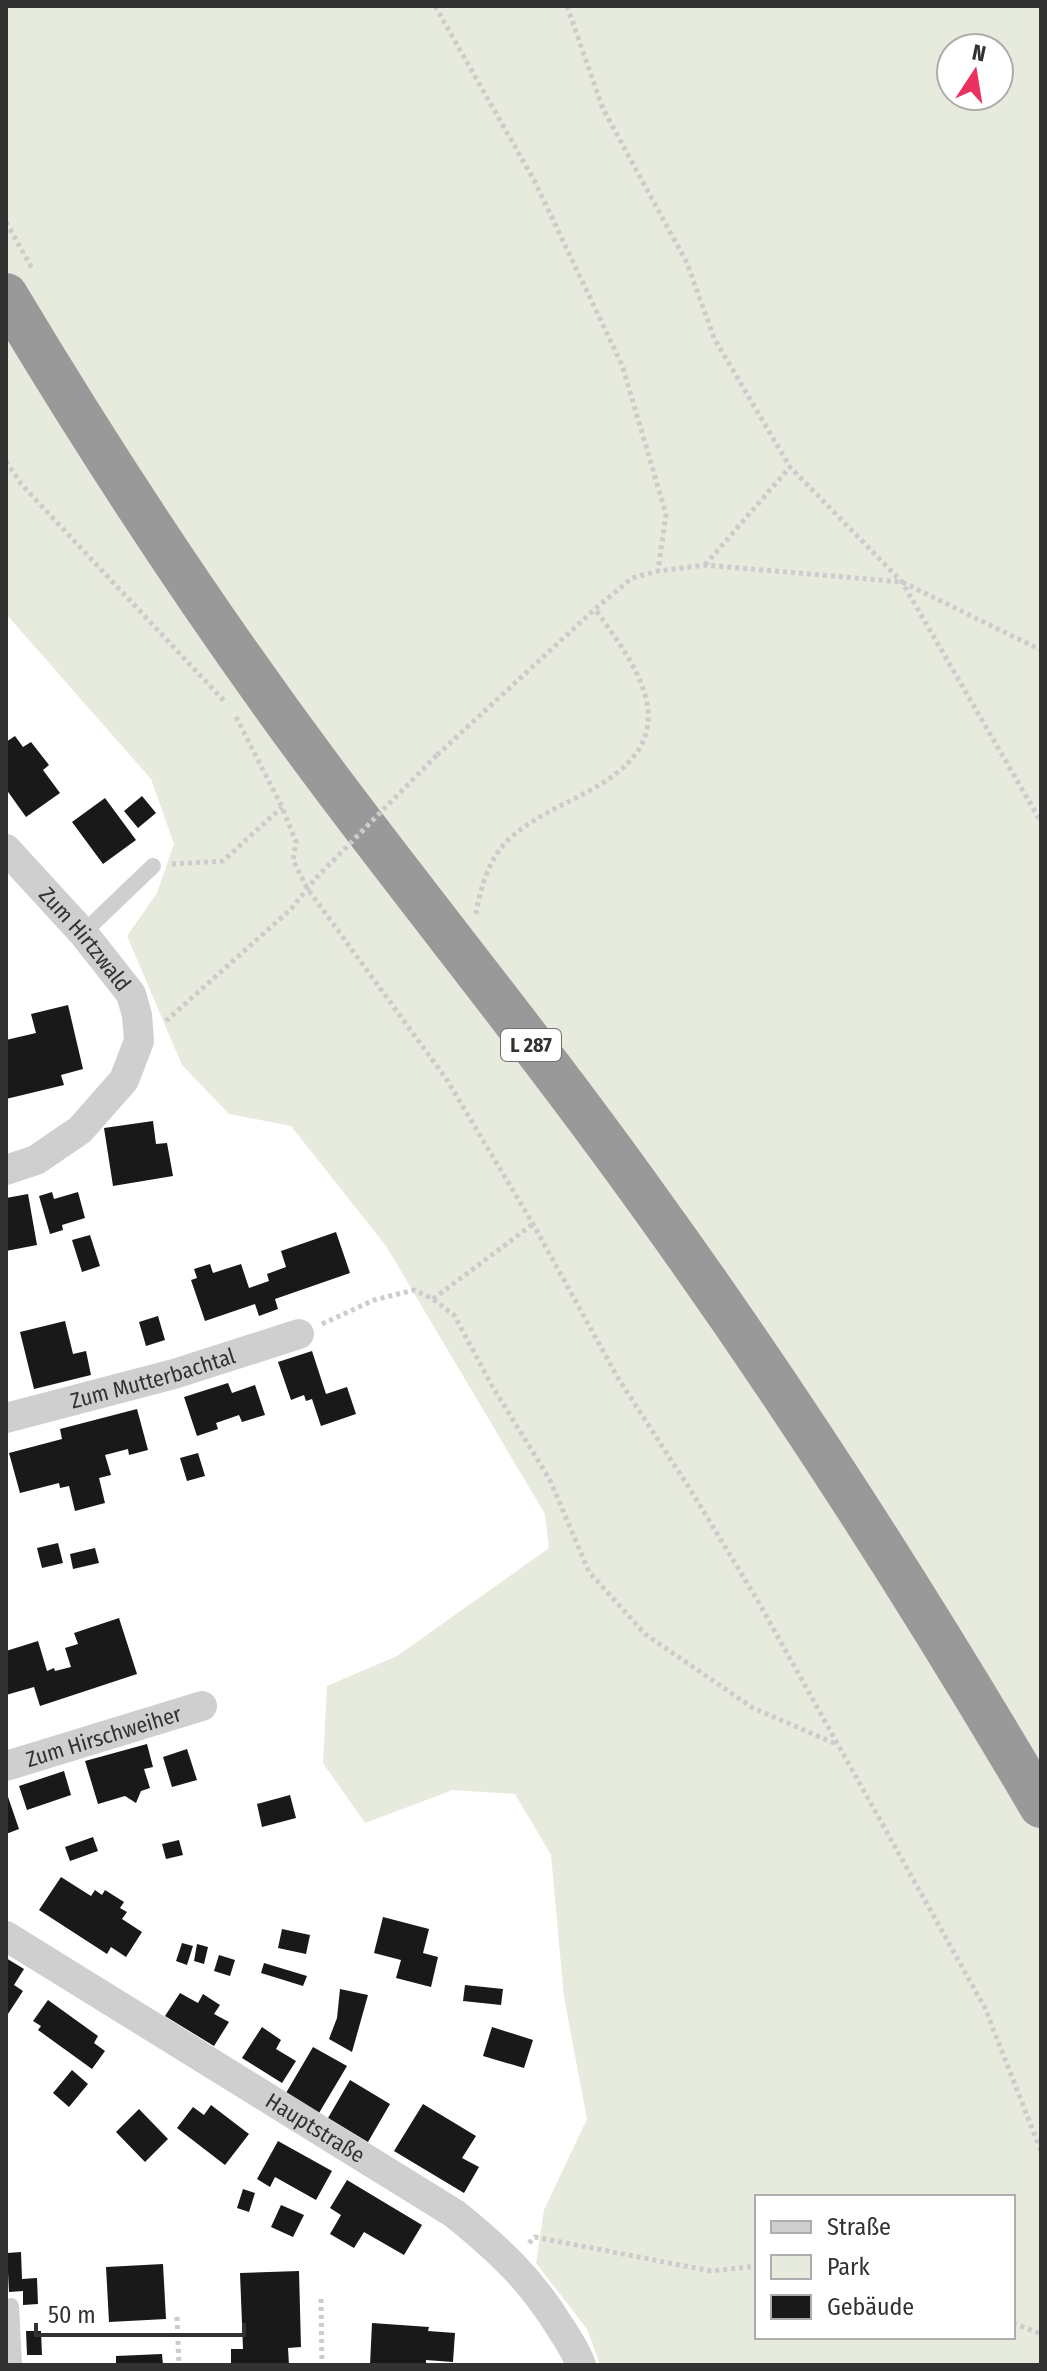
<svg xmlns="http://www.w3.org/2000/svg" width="1047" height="2371" font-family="'Fira Sans Condensed',sans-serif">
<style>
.green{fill:#e7ebdd;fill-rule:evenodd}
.building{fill:#191919}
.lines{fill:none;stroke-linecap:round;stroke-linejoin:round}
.path{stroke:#ccc;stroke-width:5;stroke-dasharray:4 4;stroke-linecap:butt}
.lane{stroke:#cfcfcf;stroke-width:16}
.street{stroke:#cfcfcf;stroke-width:30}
.highway{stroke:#999;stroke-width:44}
.path-bridge{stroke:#ccc;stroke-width:5;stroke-dasharray:4 4;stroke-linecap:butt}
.labels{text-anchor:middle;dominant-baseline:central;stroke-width:8;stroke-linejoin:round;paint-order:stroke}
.shield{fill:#fff;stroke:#707070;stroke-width:2}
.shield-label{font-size:20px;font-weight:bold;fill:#323232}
.street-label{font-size:22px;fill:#323232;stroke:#fff}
</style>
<rect width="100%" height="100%" fill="#fff"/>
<!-- green -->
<path class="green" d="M6 6H1041V2365H600L587 2329 536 2263 544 2210 587 2119 564 1997 551 1855 515 1794 453 1790 365 1823 323 1763 327 1686 397 1656 549 1548 545 1514 386 1246 291 1126 229 1114 182 1065 127 936 157 893 174 844 151 779 6 614ZM951 48H999V96H951ZM757 2197H1013V2337H757Z"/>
<!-- building -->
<path class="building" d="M15 736 23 747 31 742 49 765 43 770 60 793 26 817 6 789V742Z
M142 796 156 813 138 828 124 811Z
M105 798 136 840 103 864 72 822Z
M68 1005 83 1069 61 1075 64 1085 6 1099V1040L36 1033 31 1014Z
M153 1121 156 1144 167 1143 173 1176 113 1186 104 1128Z
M52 1192 54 1199 78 1192 85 1218 62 1225 63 1230 50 1234 39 1196Z
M28 1194 37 1245 6 1251V1198Z
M336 1232 350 1273 275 1299 278 1309 259 1316 255 1304 205 1321 191 1280 197 1278 194 1269 210 1264 213 1273 241 1264 249 1288 269 1281 267 1274 286 1267 281 1251Z
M90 1235 100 1266 82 1272 72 1240Z
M158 1316 165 1340 146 1346 139 1322Z
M65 1321 73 1354 86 1351 91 1375 34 1389 20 1332Z
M312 1351 326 1394 347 1387 356 1414 321 1426 312 1399 306 1401 304 1395 291 1400 278 1362Z
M228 1383 232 1393 255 1385 265 1415 242 1422 239 1415 216 1423 218 1429 197 1436 184 1397Z
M137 1409 148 1450 129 1455 128 1449 105 1455 111 1475 99 1478 105 1503 75 1511 69 1486 60 1488 59 1483 20 1493 9 1453 62 1439 60 1429Z
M198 1453 205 1476 187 1481 180 1458Z
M58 1543 63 1563 42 1568 37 1548Z
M95 1548 99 1563 73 1569 70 1554Z
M119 1618 137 1674 40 1706 34 1687 6 1695V1651L38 1641 47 1671 54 1668 55 1671 71 1667 65 1648 78 1644 74 1633Z
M147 1744 153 1767 144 1769 150 1788 141 1791 136 1803 125 1796 98 1804 85 1761Z
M187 1749 197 1780 172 1787 163 1757Z
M64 1771 71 1795 27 1810 19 1786Z
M6 1791 19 1829 6 1834Z
M290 1795 296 1818 262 1827 257 1804Z
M93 1837 98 1851 70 1861 65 1847Z
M179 1840 183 1855 166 1859 162 1844Z
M61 1877 91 1896 95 1890 102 1895 105 1890 124 1902 120 1908 127 1912 122 1919 142 1932 126 1957 111 1947 107 1954 39 1910Z
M383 1917 429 1929 423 1953 438 1957 431 1987 396 1978 401 1960 374 1953Z
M282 1929 310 1935 306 1954 278 1948Z
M182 1943 193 1946 187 1965 176 1961Z
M197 1944 208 1947 204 1964 194 1961Z
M219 1955 235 1960 230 1976 214 1971Z
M6 1958 24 1969 14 1985 23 1991 6 2017Z
M264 1963 307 1976 303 1986 261 1973Z
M465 1985 503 1989 501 2005 463 2001Z
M340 1989 368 1995 352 2052 329 2039 337 2018Z
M180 1993 198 2003 203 1994 220 2005 214 2014 229 2022 214 2046 165 2016Z
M48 2000 98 2036 94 2043 105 2051 92 2069 38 2030 41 2026 33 2021Z
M262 2027 281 2040 276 2049 296 2061 282 2083 242 2058Z
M492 2027 533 2040 524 2068 483 2056Z
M313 2047 347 2066 319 2113 286 2093Z
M72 2070 88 2084 69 2107 53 2093Z
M350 2080 390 2104 368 2142 328 2118Z
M423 2104 476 2136 462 2158 479 2167 464 2193 394 2151Z
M211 2105 249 2134 225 2165 177 2128 193 2107 204 2115Z
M139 2109 168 2139 145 2162 116 2132Z
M278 2141 332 2171 316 2200 275 2177 270 2187 257 2179Z
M347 2180 422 2225 404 2255 364 2232 354 2248 330 2234 341 2215 330 2208Z
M243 2189 255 2193 249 2212 237 2208Z
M281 2205 304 2215 293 2237 271 2227Z
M21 2252 22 2279 37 2278 38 2304 23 2305V2291L9 2292 7 2253Z
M163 2264 166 2319 109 2322 106 2267Z
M299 2271 301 2347 288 2348 289 2365H231V2349H243L240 2273Z
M372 2323 429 2327 428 2331 455 2333 453 2362 426 2360V2365H370Z
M26 2331H41L42 2355H27Z
M162 2354 163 2365H116V2356Z"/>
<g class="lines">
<!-- path -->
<path class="path" d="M435 6 534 180 622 365 666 514 658 571
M567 6 603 109 687 263 714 338 790 467 902 582 1041 822
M6 222 33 270
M6 461 21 484 226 703
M705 565 790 467
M236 717 282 807 296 842 293 860 307 888 447 1080 533 1224 618 1378 695 1497 759 1603 985 2008 1041 2151
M437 755 595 609 632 578 658 571 705 565 902 582 1041 650
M172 864 223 861 282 807
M476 914C480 889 489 859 507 841 534 815 570 803 601 784 686 732 639 670 595 609
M166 1021 291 909 316 878
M433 1299 533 1224
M322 1324 374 1300 414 1290 433 1299 454 1315 491 1384 550 1480 589 1572 645 1634 753 1708 836 1744
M529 2243 535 2237 711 2271 757 2266
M321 2299 322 2365
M177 2317 179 2365
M1013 2323 1041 2334"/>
<!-- lane -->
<path class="lane" d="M83 933 153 866
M11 2306 14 2365"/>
<!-- street -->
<g class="street">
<path id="s1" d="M6 849 83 933 131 994 137 1015 139 1041 124 1080 80 1130 36 1160 6 1170"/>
<path id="s2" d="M6 1418 174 1374 299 1334"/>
<path id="s3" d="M6 1766 202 1706"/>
<path id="s4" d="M6 1936 455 2214C498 2249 530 2278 560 2327 568 2339 576 2351 581 2365"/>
</g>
<!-- highway -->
<path class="highway" d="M6 295C107 464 215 628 333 785 436 922 545 1056 645 1196 787 1392 918 1597 1041 1806"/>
<!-- path-bridge -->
<path class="path-bridge" d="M316 878 437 755"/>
</g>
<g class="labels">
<!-- shield labels -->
<rect class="shield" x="501" y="1029" width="60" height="32" rx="6"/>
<g class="shield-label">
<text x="531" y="1045">L 287</text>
</g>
<!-- street labels -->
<g class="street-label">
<text stroke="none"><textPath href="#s1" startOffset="120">Zum Hirtzwald</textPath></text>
<text stroke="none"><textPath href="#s2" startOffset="152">Zum Mutterbachtal</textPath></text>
<text stroke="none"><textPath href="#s3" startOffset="102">Zum Hirschweiher</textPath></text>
<text stroke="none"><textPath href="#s4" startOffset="364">Hauptstraße</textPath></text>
</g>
</g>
<!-- border -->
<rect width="1047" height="2371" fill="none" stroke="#323232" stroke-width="16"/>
<!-- legend -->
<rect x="755" y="2195" width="260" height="144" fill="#ffffff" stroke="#adadad" stroke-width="2"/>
<rect x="771" y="2221" width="40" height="12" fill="#cfcfcf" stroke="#adadad" stroke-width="2"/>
<text x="827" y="2235" font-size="24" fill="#323232">Straße</text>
<rect x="771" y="2255" width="40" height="24" fill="#e7ebdd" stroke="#adadad" stroke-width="2"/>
<text x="827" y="2275" font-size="24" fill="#323232">Park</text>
<rect x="771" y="2295" width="40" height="24" fill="#191919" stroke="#adadad" stroke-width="2"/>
<text x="827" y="2315" font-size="24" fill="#323232">Gebäude</text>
<!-- north arrow -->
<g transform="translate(975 72) rotate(12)"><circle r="38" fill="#ffffff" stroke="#adadad" stroke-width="2"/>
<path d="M0-6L14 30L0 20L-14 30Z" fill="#eb325f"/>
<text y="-12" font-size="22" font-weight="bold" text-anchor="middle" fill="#323232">N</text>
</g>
<!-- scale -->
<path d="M36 2323v12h208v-12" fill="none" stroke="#323232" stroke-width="4"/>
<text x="48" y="2323" font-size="24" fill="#323232" stroke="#ffffff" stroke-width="6" paint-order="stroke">50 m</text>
</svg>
